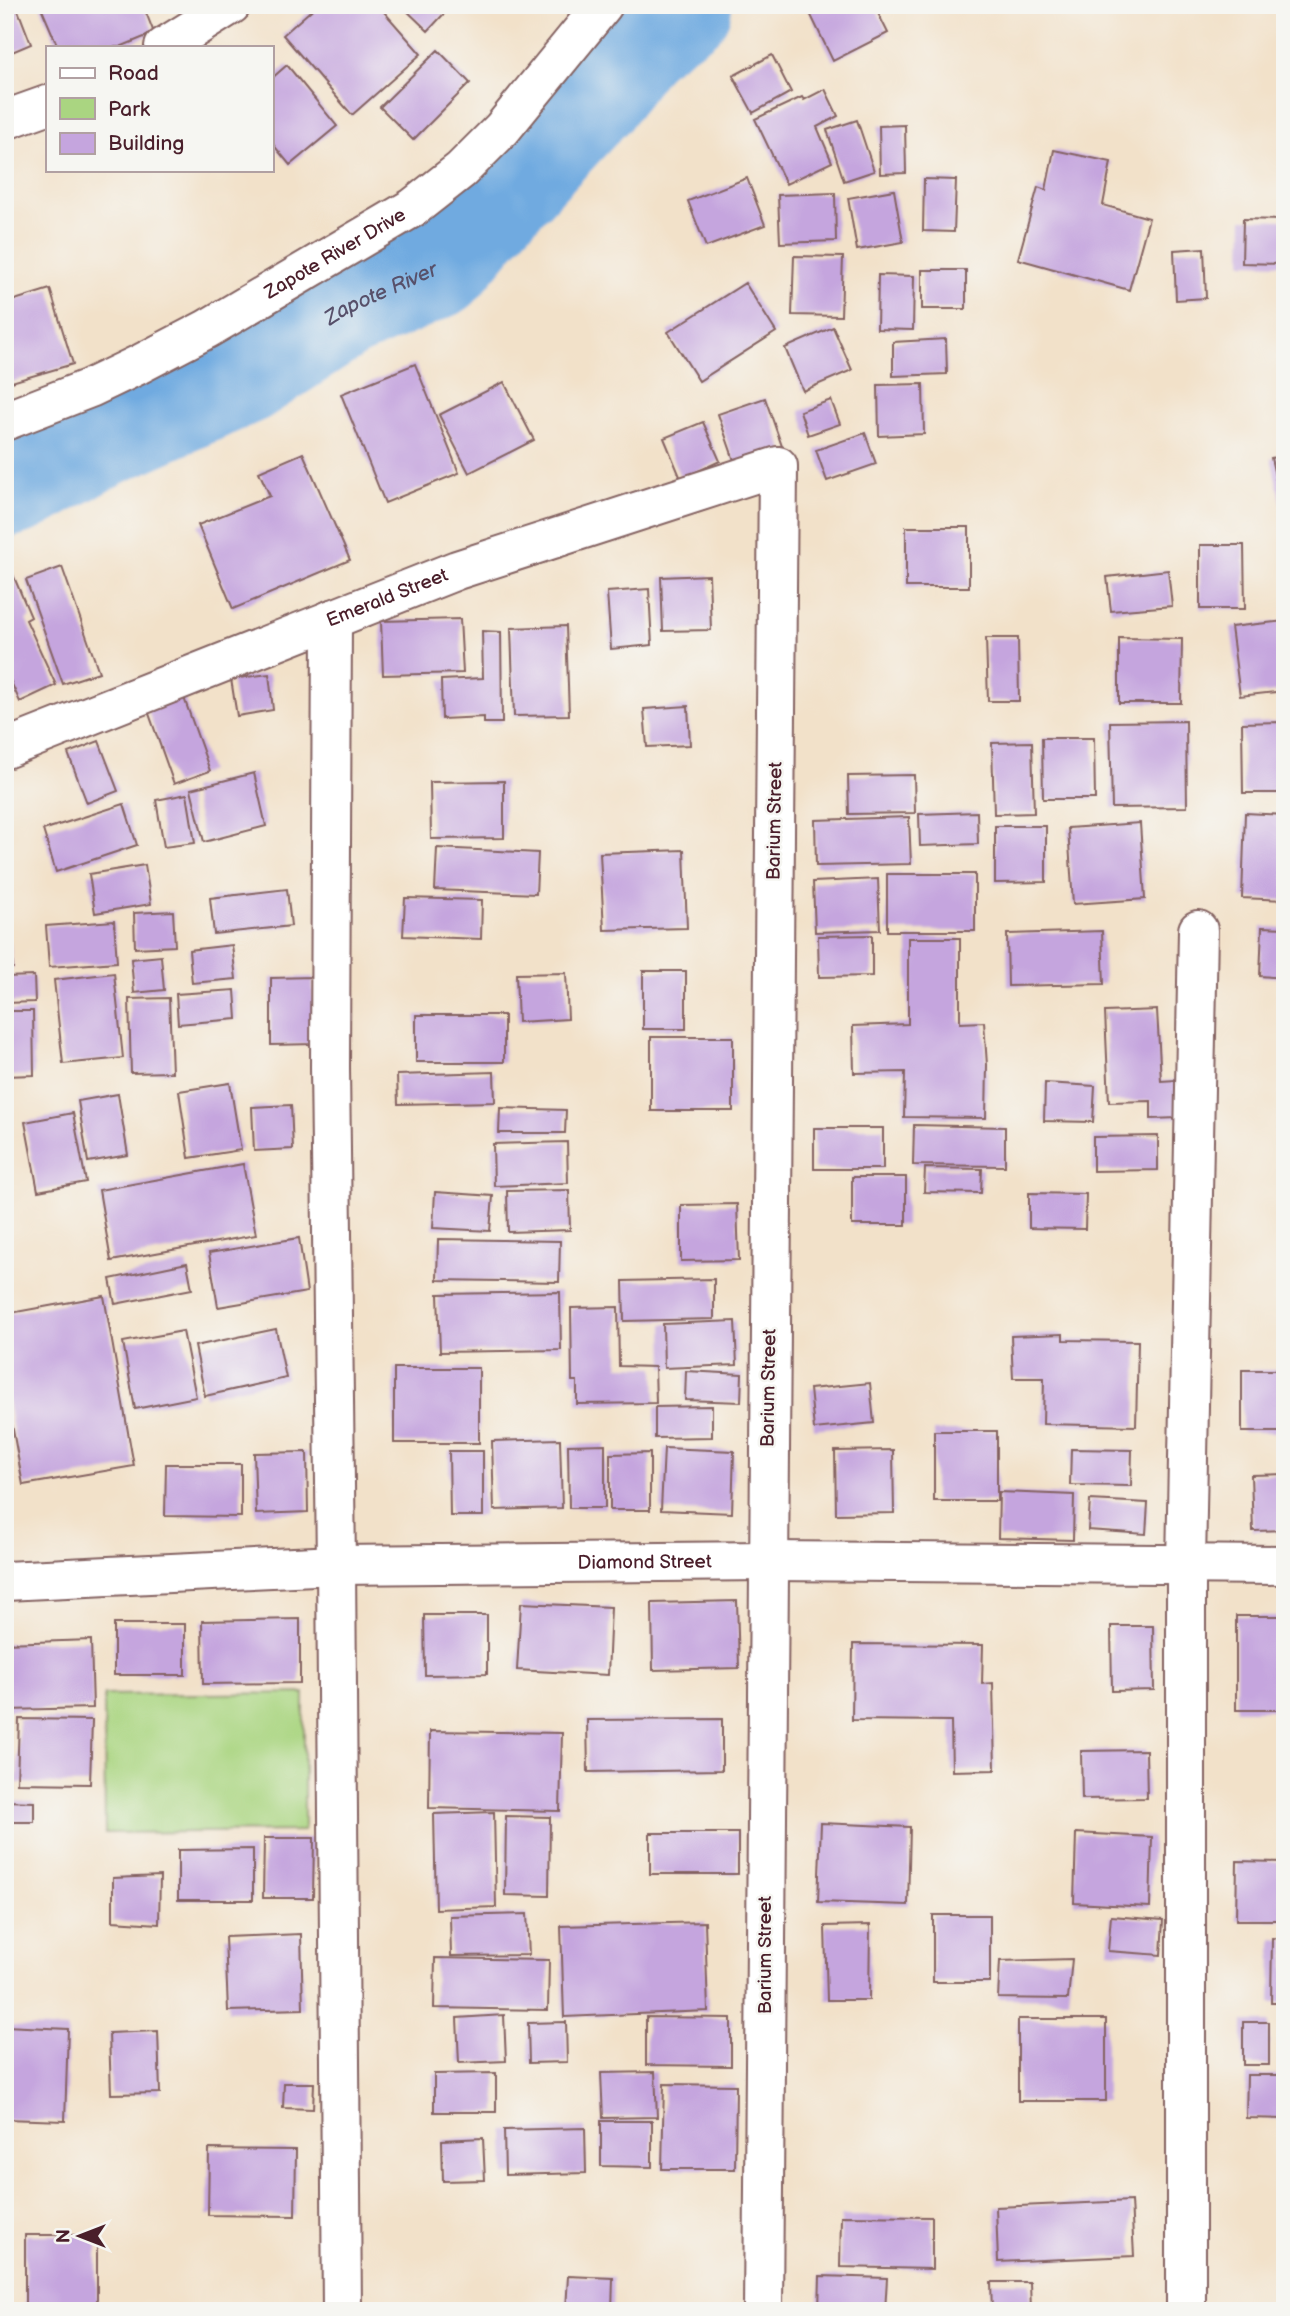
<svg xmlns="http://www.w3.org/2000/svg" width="1290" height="2316" font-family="'Balsamiq Sans',sans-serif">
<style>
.green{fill:#aad581;stroke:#7a7a56;stroke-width:2}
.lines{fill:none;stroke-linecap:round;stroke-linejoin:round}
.river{stroke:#6faae0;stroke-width:102}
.building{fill:#c5a5de}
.minor-casing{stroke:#856362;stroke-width:42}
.tertiary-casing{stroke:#856362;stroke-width:42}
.minor{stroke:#fff;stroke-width:38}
.tertiary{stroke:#fff;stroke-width:38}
.labels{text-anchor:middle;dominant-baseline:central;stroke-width:5;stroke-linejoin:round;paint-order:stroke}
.street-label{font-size:19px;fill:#4a1f2b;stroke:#f6f6f2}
.water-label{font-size:21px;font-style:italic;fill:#57506a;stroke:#f6f6f2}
</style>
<rect width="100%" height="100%" fill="#f6f6f2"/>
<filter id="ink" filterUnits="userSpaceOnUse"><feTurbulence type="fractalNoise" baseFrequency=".0143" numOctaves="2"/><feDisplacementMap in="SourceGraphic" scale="14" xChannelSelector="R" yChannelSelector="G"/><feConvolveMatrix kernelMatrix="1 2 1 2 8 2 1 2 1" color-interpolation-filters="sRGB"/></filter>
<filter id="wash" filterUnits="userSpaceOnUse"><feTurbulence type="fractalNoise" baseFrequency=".00686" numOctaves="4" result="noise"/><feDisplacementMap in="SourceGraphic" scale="28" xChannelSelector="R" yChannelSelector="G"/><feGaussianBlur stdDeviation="1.57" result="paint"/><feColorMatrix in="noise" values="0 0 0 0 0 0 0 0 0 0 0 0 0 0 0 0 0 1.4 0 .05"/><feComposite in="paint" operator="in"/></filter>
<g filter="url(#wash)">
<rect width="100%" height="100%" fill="#f2e1c9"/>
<!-- green -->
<path class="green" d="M304 1693V1831L105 1833 104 1695Z"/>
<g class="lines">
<!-- river -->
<path class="river" id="s1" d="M5 487 18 483 99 438 243 374 343 309 438 267 487 207 589 98 635 37 681 5"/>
</g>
<g id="blocks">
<!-- building -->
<path class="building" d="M5 5H16L31 44 5 55Z
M40 5H143L154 33 120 47H58Z
M317 5H378L421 54 352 115 283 35Z
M401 5H452L428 31Z
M806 5H874L888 33 833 61Z
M438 50 470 83 413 140 380 107Z
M772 55 791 92 753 113 733 76Z
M287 65 337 126 290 165 271 142V79Z
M825 89 838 116 817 127 832 162 786 184 755 119 802 97 804 100Z
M857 120 874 171 844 181 827 130Z
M905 125 906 173 880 174 879 126Z
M1054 150 1111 162 1103 205 1149 218 1129 290 1018 259 1038 187 1046 190Z
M747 178 765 225 706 247 688 201Z
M924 179 956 180 954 232 923 231Z
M894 190 903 242 857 250 848 198Z
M835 193 836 241 780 243 778 195Z
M1243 219 1285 220V264L1242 263Z
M1204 248 1206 298 1176 300 1174 250Z
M794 256 843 257 841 316 792 315Z
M922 270H966V309H922Z
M878 275 914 276 913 330 877 329Z
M745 283 776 332 699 381 668 332Z
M50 289 73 364 5 384V303Z
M833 327 852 370 803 391 785 348Z
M946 339 947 374 893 376V342Z
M415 364 459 473 385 503 341 394Z
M504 382 534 440 469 473 439 415Z
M923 384 924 434 879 436 878 385Z
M765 398 784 452 737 469 718 414Z
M831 400 840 424 808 435 800 411Z
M703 422 720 461 681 479 664 438Z
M865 433 876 464 827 481 816 450Z
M303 453 350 560 233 609 198 525 270 496 259 472Z
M1285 455V515H1284L1271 458Z
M906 527H969V587H906Z
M1200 545H1244L1245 609H1200Z
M62 567 99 672 63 684 26 580Z
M11 570 31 617 26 620 56 685 20 702 5 669V573Z
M1168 570 1172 606 1111 611 1107 577Z
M709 575 711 630 663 631 661 577Z
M649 589 652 645 611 649 607 592Z
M460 619 463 673 383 675 381 621Z
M1285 621V691L1240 696 1231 627Z
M566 626 569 715 514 716 511 628Z
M482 631 501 632 502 723H484V717L442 719 441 680 483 678Z
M986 638H1018L1019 701H988Z
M1119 638 1182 639 1181 703H1119Z
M269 674 273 710 237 716 231 679Z
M183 695 210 771 174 784 147 708Z
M688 706 690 745 647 747 644 709Z
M1186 721 1187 807 1112 808 1110 722Z
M1285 722V793H1243L1242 723Z
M1042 738H1094L1095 799H1043Z
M99 741 118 791 87 803 68 753Z
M1032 742 1034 813 994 814 992 743Z
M254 773 266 826 204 842 191 789Z
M914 775 915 813 849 814 848 776Z
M504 781V838L431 839 430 782Z
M187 794 195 843 164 847 156 800Z
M124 804 137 845 56 872 43 830Z
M977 812 978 844 920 846 919 814Z
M1245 813 1285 815V900L1242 898Z
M909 817 911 864 816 866 815 820Z
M1140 823 1145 899 1073 904 1068 828Z
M995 826H1046V882L995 883Z
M437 848 538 853 536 894 435 890Z
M684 850 687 928 604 930 600 853Z
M145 865 151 904 95 913 89 874Z
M887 874H975V931H887Z
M878 879 880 930 815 932 813 882Z
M287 889 291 926 214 934 210 898Z
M405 898 482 900 481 939 403 936Z
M173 911 175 946 135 948 134 913Z
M114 921 117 962 49 967 46 926Z
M1262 927 1285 928V978L1260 976Z
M1102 931 1104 984 1008 986 1007 934Z
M872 935V976L819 977 818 936Z
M908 938H960V1023L984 1022 987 1065 986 1118 904 1117 905 1072 854 1073 853 1026 908 1024Z
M10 942 13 968 5 969V943Z
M232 945 236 979 192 983 189 950Z
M161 956 164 990 134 993 131 959Z
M643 971H686V1029H643Z
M114 973 123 1058 63 1064 54 980Z
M566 973 568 1019 518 1022 516 974Z
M34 976 35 1002 5 1003V977Z
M313 977 314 1044 271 1045V978Z
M235 990 237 1019 178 1024 176 994Z
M169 998 172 1072 131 1073 129 999Z
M1157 1010 1161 1081 1176 1080 1178 1118 1151 1119V1101L1109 1102 1105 1012Z
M5 1011H33L34 1075 5 1076Z
M416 1015H504V1062H416Z
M651 1037H733V1111H651Z
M494 1072 495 1102 398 1104 397 1075Z
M230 1083 241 1150 189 1158 179 1091Z
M1045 1083 1095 1086 1093 1122 1044 1121Z
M118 1094 128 1155 88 1162 78 1101Z
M291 1105 293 1149 254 1151 252 1107Z
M500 1108 566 1110 565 1133H499Z
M73 1113 86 1182 38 1191 25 1122Z
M914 1125 1005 1127V1166L913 1165Z
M814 1128H883V1169H814Z
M1158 1136V1170L1093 1171V1137Z
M567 1142 568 1183 494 1186 493 1144Z
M243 1164 256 1235 111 1261 99 1190Z
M925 1168 982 1169 981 1193 924 1192Z
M852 1177H906V1225H852Z
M569 1190 570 1230 508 1232 507 1191Z
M435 1192 493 1196 490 1231 433 1228Z
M1029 1193 1086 1194 1085 1229 1029 1228Z
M737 1204 739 1260 681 1261V1205Z
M299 1238 307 1292 218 1307 209 1253Z
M438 1239 560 1241 559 1282 437 1280Z
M187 1263 192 1289 115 1304 110 1279Z
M714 1279V1319L624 1321 623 1281Z
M560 1292 561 1350 440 1352 438 1294Z
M104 1296 134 1466 23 1485 5 1386V1314Z
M618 1307 619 1366 655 1367 656 1403 577 1404V1381H572L571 1308Z
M735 1321 737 1365 664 1368 663 1324Z
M276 1329 286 1378 205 1396 195 1346Z
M183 1331 196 1397 135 1409 123 1342Z
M1063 1334V1340L1138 1341 1136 1426 1043 1424 1044 1378H1013L1011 1336Z
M394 1368H479V1443H394Z
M1242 1370H1285V1432H1242Z
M686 1371 742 1374 741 1402 685 1400Z
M870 1383 874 1423 814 1429 810 1389Z
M712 1406V1437L655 1438V1407Z
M934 1431H997V1501H934Z
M560 1439 562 1508 494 1510 492 1441Z
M605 1444V1508H569L568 1445Z
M664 1448 734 1451 732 1513 661 1510Z
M1071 1449 1132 1450 1131 1486 1070 1485Z
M893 1450 894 1513 836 1514 835 1451Z
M449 1451H483V1516H450Z
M307 1452 308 1512 256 1514 254 1453Z
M650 1453V1510H610V1454Z
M166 1464H241V1517L165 1516Z
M1285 1474V1530L1253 1531 1251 1475Z
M999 1492 1074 1495 1073 1540 998 1538Z
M1090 1500 1148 1503 1146 1534 1088 1530Z
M737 1601 739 1668 653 1670 652 1603Z
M521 1603 611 1607 608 1675 517 1670Z
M424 1615H487V1674L425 1675Z
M1236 1616H1285V1710H1236Z
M300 1619V1683L203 1684 202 1621Z
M114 1624H185V1675H114Z
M1111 1626H1153L1154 1690 1112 1691Z
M91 1640 93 1708 6 1710 5 1643Z
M853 1644 983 1645 982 1684 993 1683 995 1770 952 1771 951 1721 852 1720Z
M19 1719 92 1720 90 1784 17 1783Z
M722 1719V1770L588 1772 587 1720Z
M430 1731 562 1733 560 1811 429 1808Z
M1146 1750 1147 1798 1082 1799 1081 1751Z
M5 1801 34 1802V1822H5Z
M494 1812 496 1907 436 1909 434 1814Z
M506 1816 550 1817 549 1896 505 1895Z
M821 1823 910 1827 908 1905 818 1902Z
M650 1833H738V1874H650Z
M1076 1833 1152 1837 1150 1907 1074 1903Z
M264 1838H314L313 1898H263Z
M253 1849V1900H178V1850Z
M1237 1861 1285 1862V1920H1236Z
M160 1876 159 1924 113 1921V1878Z
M527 1914 529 1955 451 1956 450 1916Z
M933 1915H990V1982H933Z
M1111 1916 1163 1920 1161 1955 1108 1951Z
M705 1922 708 2011 564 2017 561 1926Z
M870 1925 869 2000H827L825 1926Z
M301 1934 303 2009 228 2011 225 1937Z
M1272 1938 1285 1939V2003H1271Z
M435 1958 549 1960 548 2010 434 2008Z
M1072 1959 1068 1999 998 1998 1000 1961Z
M504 2015 506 2061 459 2063 457 2018Z
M646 2017 731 2018V2066L646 2065Z
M1018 2019H1106V2101H1018Z
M566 2022 567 2062 529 2063 528 2023Z
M1243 2022H1269V2065H1243Z
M5 2026 68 2029 65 2121 5 2119Z
M1281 2028H1285V2066H1281Z
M158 2031 160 2093 111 2094 109 2033Z
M655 2072 657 2117 603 2118 601 2073Z
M496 2073V2112H434V2074Z
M1247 2075H1285V2119L1246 2118Z
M284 2083H314L313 2109 283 2108Z
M664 2084 736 2085 735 2169H662Z
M601 2121H652V2167L601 2166Z
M585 2128 586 2173 505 2175 504 2130Z
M483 2138 485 2180 443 2181 442 2140Z
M209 2149 296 2150 295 2216 208 2215Z
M1131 2201 1134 2256 998 2262 996 2207Z
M841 2216 932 2217V2269L840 2267Z
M25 2235H97V2311H25Z
M568 2276 613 2278 612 2311 566 2310Z
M820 2276 887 2278 885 2311H819Z
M991 2282H1030L1031 2311H992Z"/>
</g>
</g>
<g filter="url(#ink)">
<use href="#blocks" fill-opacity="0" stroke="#856362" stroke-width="2"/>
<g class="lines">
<defs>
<g id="minor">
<path d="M164 47 231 5"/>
<path d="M5 120 47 105"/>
<path d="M332 619 330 1067 336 1565 342 2311"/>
<path id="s2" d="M5 749 457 570 778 466 763 2311"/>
<path id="s3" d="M5 1581 336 1565 768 1561 1285 1565"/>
<path d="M1186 2311V1564L1198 930"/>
</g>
<g id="tertiary">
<path id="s4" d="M5 421 90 388 138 365 207 329 414 207 461 170 502 129 603 5"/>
</g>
</defs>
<!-- minor casing -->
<use href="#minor" class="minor-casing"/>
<!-- tertiary casing -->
<use href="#tertiary" class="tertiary-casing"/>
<!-- minor -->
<use href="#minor" class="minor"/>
<!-- tertiary -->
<use href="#tertiary" class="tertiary"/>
</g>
</g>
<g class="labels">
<!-- street labels -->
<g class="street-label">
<text stroke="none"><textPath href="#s4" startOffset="371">Zapote River Drive</textPath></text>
<text stroke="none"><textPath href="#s2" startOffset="411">Emerald Street</textPath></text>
<text transform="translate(775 821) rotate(-89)">Barium Street</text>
<text transform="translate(769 1388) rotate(-89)">Barium Street</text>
<text stroke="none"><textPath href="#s3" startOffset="640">Diamond Street</textPath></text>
<text transform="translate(765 1955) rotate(-90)">Barium Street</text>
</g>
<!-- water labels -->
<g class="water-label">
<text stroke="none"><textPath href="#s1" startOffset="424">Zapote River</textPath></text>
</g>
</g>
<!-- margin -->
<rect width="1290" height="2316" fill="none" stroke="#f6f6f2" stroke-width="28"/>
<!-- legend -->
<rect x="46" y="46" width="228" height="126" fill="#f6f6f2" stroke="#b1a0a2" stroke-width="2"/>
<rect x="60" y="68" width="35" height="10" fill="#ffffff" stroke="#b1a0a2" stroke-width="2"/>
<text x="108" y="80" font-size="21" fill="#4a1f2b">Road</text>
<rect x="60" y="98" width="35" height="21" fill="#aad581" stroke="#b1a0a2" stroke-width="2"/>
<text x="108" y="116" font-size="21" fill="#4a1f2b">Park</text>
<rect x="60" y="133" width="35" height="21" fill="#c5a5de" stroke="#b1a0a2" stroke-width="2"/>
<text x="108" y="150" font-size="21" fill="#4a1f2b">Building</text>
<!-- north arrow -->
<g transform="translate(80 2236) rotate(270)" stroke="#f6f6f2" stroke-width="5" paint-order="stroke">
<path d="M0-5L12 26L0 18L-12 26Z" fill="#4a1f2b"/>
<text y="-10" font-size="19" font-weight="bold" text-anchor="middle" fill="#4a1f2b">N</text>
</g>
</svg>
